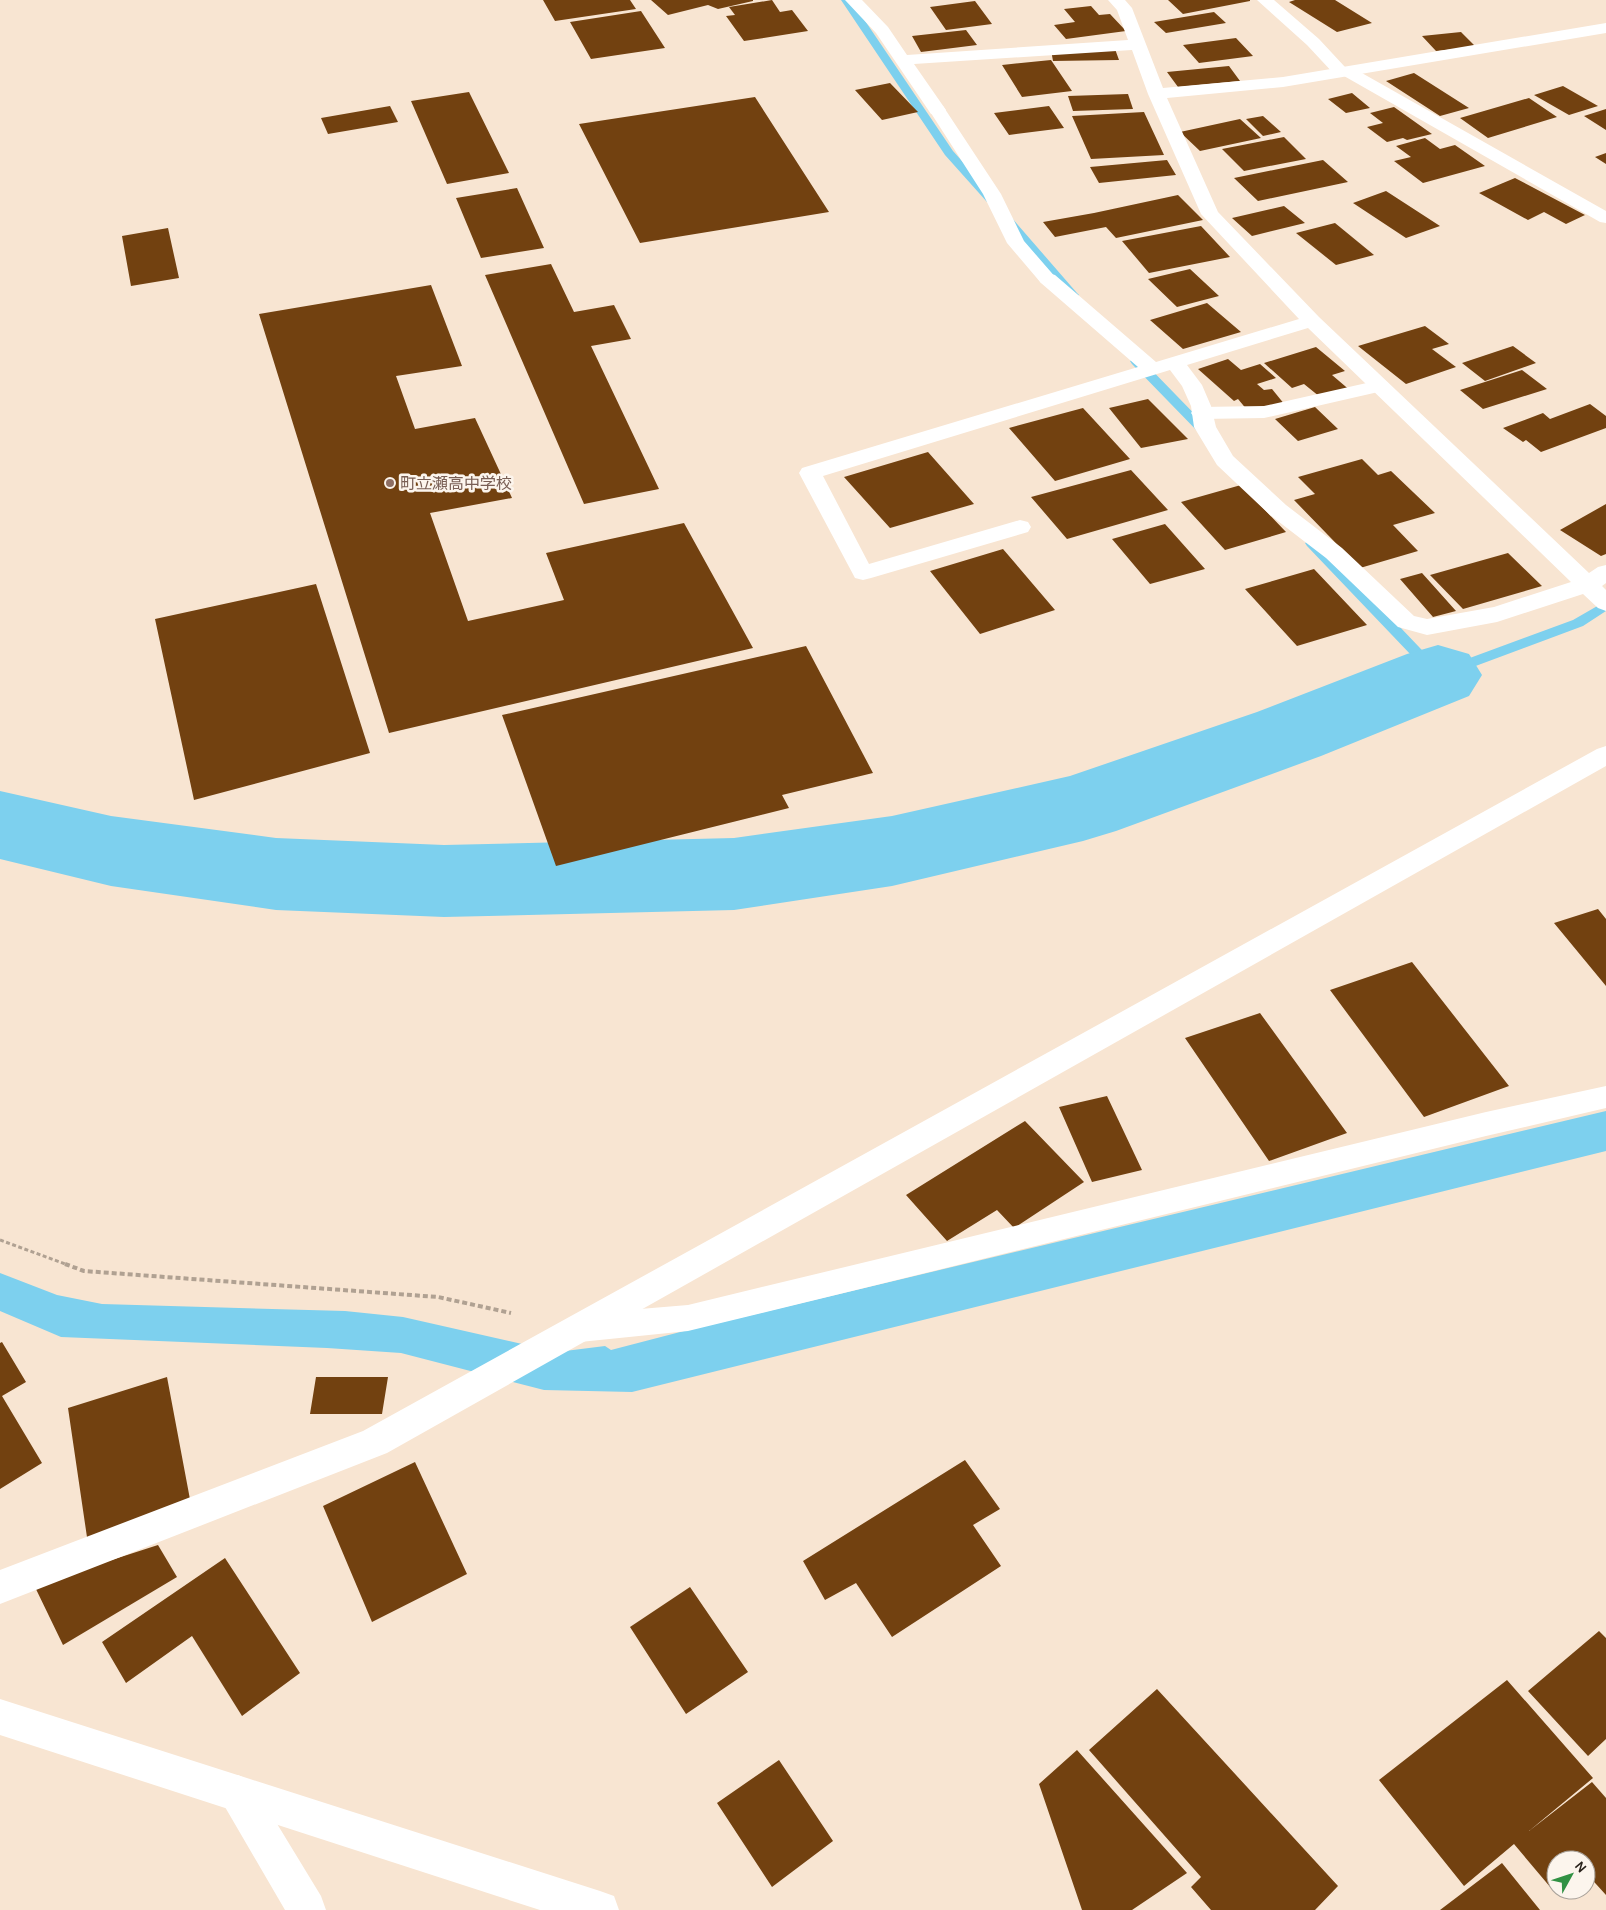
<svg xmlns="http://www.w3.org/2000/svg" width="1606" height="1910" font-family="Karla,'Noto Sans JP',sans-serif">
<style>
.water{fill:#7dd0ee}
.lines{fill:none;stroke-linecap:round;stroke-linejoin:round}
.stream{fill:#7dd0ee;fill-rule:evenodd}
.river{fill:#7dd0ee;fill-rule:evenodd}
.building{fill:#724110}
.path-far1{stroke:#b0a192;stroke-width:3;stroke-dasharray:4 2.5;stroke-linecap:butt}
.path{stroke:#b0a192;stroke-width:4;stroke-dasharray:5 3;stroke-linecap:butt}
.lane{fill:#fff;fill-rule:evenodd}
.street{fill:#fff;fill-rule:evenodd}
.secondary{fill:#fff;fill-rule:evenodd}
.education-dot{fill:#8d6e63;stroke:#fcf5ed;stroke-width:2}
.labels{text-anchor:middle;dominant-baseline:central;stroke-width:5;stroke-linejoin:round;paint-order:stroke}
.far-education-label{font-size:16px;fill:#785e54;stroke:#fcf5ed;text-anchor:start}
</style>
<rect width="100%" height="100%" fill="#f8e5d2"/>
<!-- water -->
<path class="water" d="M1606 1111V1151L632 1392 544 1390 401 1353 327 1348 61 1337 0 1311V1273L57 1295 102 1304 345 1311 403 1317 557 1352 605 1346 611 1350 684 1331Z"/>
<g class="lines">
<!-- stream -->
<path class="stream" d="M841 0H851L953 151 995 198 996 200 995 202H987L945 155Z
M1007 216 1011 217 1077 293 1079 295 1077 297H1069L1003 221 1001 219 1003 217Z
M1136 357 1140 358 1212 432 1214 435 1212 438H1204L1132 364 1130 361Z
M1312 539 1317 540 1440 669 1573 620 1606 601V611L1583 626 1438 680 1433 678 1307 546 1305 543Z"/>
<!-- river -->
<path class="river" d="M1438 645 1469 654 1482 675 1469 696 1321 756 1116 831 1083 841 892 886 734 910 444 917 276 910 111 886 0 859V791L111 816 276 838 444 845 734 838 892 816 1070 776 1257 712 1407 654Z"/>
</g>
<!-- building -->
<path class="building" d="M543 0H630L636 9 555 21Z
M651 0H753V1L718 9 708 5 668 15Z
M772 0 780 12 792 10 808 31 744 41 726 16 735 15 729 7Z
M1168 0H1250V1L1183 14Z
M1295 0H1335L1372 23 1337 32 1289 2Z
M975 1 992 24 946 30 930 7Z
M1091 6 1099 15 1110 14 1126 31 1066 39 1054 25 1075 22 1064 9Z
M641 11 665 48 591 59 570 22Z
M1214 12 1226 23 1166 33 1154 22Z
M966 30 977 45 921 52 912 36Z
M1461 32 1476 47 1436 51 1422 36Z
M1236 38 1253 56 1199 63 1183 45Z
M1115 49 1119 60 1053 61 1051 50Z
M1051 60 1072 91 1022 97 1002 65Z
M1229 66 1240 81 1178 87 1167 72Z
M1414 73 1469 108 1440 116 1386 81Z
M890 83 918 112 882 120 855 90Z
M1563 86 1598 106 1569 115 1534 95Z
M469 92 509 173 447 184 411 101Z
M1352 93 1370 108 1346 113 1328 99Z
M1128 94 1133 109 1073 111 1068 96Z
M755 97 829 212 640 243 579 124Z
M1529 98 1557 117 1488 138 1460 118Z
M390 106 398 122 328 134 321 118Z
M1049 106 1064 128 1009 135 994 113Z
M1394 107 1432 134 1407 140 1403 138 1387 142 1367 127 1383 123 1370 113Z
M1606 109V130L1584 116Z
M1144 112 1164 155 1091 159 1072 116Z
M1263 116 1281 132 1263 136 1246 119Z
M1240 119 1261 138 1200 151 1180 132Z
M1284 137 1306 159 1244 171 1222 149Z
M1425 138 1440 149 1455 145 1485 166 1423 183 1394 161 1411 157 1396 146Z
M1606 153V164L1595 157Z
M1167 160 1176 175 1099 183 1090 167Z
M1323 160 1348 182 1258 201 1234 178Z
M1515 178 1585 215 1566 224 1544 212 1528 220 1479 193Z
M517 188 544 248 481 258 456 198Z
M1386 191 1440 226 1406 238 1353 203Z
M1178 195 1203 220 1116 238 1106 227 1055 237 1043 222 1094 213Z
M1284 206 1305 223 1252 236 1232 218Z
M1335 223 1374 255 1336 265 1296 233Z
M1201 226 1230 257 1149 273 1122 241Z
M168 228 179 278 131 286 122 236Z
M551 264 574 312 614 305 631 339 591 346 659 489 584 504 485 275Z
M1190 269 1219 296 1177 307 1148 279Z
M431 285 462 366 396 376 415 429 475 418 512 498 430 513 468 621 564 600 546 553 684 523 753 648 389 733 259 314Z
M1207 303 1241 332 1183 349 1150 320Z
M1425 326 1449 344 1432 349 1456 367 1406 384 1358 346Z
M1513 346 1536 363 1485 381 1462 363Z
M1316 347 1345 371 1332 375 1352 392 1325 401 1304 384 1292 388 1264 363Z
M1228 359 1241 370 1260 364 1276 378 1257 384 1264 390 1272 389 1285 405 1248 411 1238 399 1234 401 1198 369Z
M1522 370 1547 389 1483 409 1460 390Z
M1148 399 1188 439 1141 448 1109 408Z
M1590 404 1606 416V428L1541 452 1526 440 1523 442 1503 428 1543 413 1550 419Z
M1315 407 1338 429 1298 441 1275 419Z
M1083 408 1130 459 1055 481 1009 428Z
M928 452 974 504 890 528 844 477Z
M1362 459 1378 475 1391 471 1435 513 1393 525 1418 551 1360 568 1294 500 1315 494 1298 477Z
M1131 470 1168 510 1067 539 1031 497Z
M1241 485 1286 532 1225 550 1181 502Z
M1606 504V554L1601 556 1560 530Z
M1165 524 1205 569 1150 584 1112 539Z
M1003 549 1055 610 980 634 930 571Z
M1508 553 1542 586 1463 609 1430 575Z
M1314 569 1367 625 1297 646 1245 589Z
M1422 573 1456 611 1433 617 1400 579Z
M316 584 370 753 194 800 155 619Z
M806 646 873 773 782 795 789 808 556 866 502 715Z
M1598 909 1606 919V986L1554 923Z
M1412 962 1509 1086 1424 1117 1330 990Z
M1260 1013 1347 1133 1269 1161 1185 1038Z
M1107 1096 1142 1170 1092 1182 1059 1107Z
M1025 1121 1084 1182 1014 1228 997 1210 947 1241 906 1195Z
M2 1342 26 1382 2 1396 42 1463 0 1489V1343Z
M167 1377 192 1510 88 1544 68 1408Z
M316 1377H388L382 1414H310Z
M965 1460 1000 1509 973 1525 1001 1566 892 1637 856 1583 825 1600 803 1561Z
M415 1462 467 1574 372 1622 323 1506Z
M158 1545 177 1577 63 1645 34 1585Z
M225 1558 300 1673 242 1716 192 1636 126 1683 102 1642Z
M690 1587 748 1672 686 1714 630 1627Z
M1599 1631 1606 1638V1739L1588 1756 1528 1691Z
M1507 1680 1593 1778 1529 1831 1592 1782 1606 1798V1895L1586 1873V1860H1556V1884L1551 1888 1514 1844 1464 1886 1379 1780Z
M1157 1689 1338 1886 1315 1910H1211L1191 1887 1201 1877 1089 1750Z
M1077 1750 1187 1873 1132 1910H1082L1039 1784Z
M779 1760 833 1841 772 1887 717 1803Z
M1502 1863 1540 1910H1440Z"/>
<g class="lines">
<!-- path-far1 -->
<path class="path-far1" d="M0 1240 68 1265"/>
<!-- path -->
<path class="path" d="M65 1264 84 1271 438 1297 511 1313"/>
<!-- lane -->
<path class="lane" d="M1257 0H1274L1319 39 1345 67 1353 68 1606 211V223L1600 222 1344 76 1335 75 1307 45Z
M937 105 943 106 1001 194 1024 241 1057 279 1055 283 1048 285 1041 283 1007 243 983 194 929 110 931 106Z
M1380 380 1387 382 1390 386 1387 390 1264 418 1201 419 1194 417 1191 413 1194 409 1201 407 1264 406Z
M1606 1086V1108L1486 1136 688 1331 580 1342 569 1338 565 1328 569 1318 580 1314 688 1305 1486 1112Z"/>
<!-- street -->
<path class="street" d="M845 0H862L888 27 907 55 1128 40 1117 10 1108 0H1125L1132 8 1163 88 1283 77 1606 23V33L1283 87 1167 98 1218 212 1319 317 1589 573 1598 567 1606 565V583L1602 586 1606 590V611L1598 608 1583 594 1497 622 1427 635 1398 627 1326 558 1270 515 1217 465 1194 427 1191 406 1182 386 1170 370 823 476 869 564 1020 520 1028 522 1031 527 1028 532 871 578 863 580 855 578 799 473 802 468 1138 367 1041 283 1038 279 1041 275 1048 273 1055 275 1156 362 1299 319 1201 214 1148 94 1132 50 914 64 946 110 943 114 937 115 931 114 876 33ZM1308 328 1571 582 1494 607 1427 619 1414 616 1342 548 1286 505 1233 456 1216 427 1211 406 1202 385 1187 365Z
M1606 746V766L387 1453 0 1604V1570L363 1431 1597 749Z
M238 1775 251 1781 321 1896 326 1910H285L225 1807 219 1794 225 1781Z"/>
<!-- secondary -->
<path class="secondary" d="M0 1699 600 1891 614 1896 619 1910H540L0 1735Z"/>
</g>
<!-- markers -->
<circle class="education-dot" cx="390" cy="483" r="5"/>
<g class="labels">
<!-- far-education labels -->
<g class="far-education-label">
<text x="400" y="483">町立瀬高中学校</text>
</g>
</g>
<!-- north arrow -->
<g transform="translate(1571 1875) rotate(50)"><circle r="24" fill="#fcf5ed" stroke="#a8a199"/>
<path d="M0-4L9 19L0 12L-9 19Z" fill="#319144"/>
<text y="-8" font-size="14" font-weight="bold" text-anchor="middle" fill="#29221b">N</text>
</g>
</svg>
